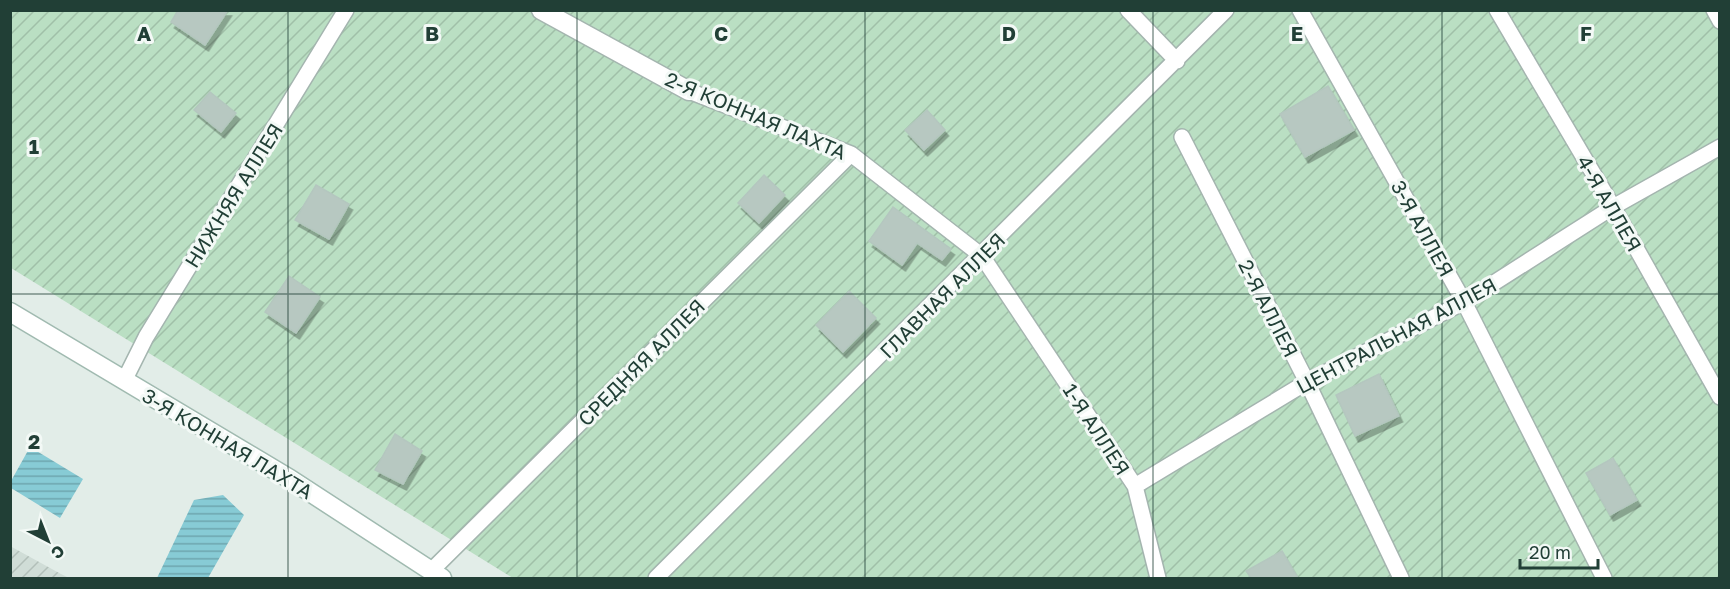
<svg xmlns="http://www.w3.org/2000/svg" width="1730" height="589" font-family="'Golos Text',sans-serif">
<style>
.industrial{fill:url(#industrial-furrows)}
.garden{fill:url(#garden-furrows)}
.water{fill:url(#water-rules)}
.building{fill:#b7c8c1;stroke:#b4c7bf;stroke-width:1.5;filter:url(#shadow)}
.lines{fill:none;stroke-linecap:round;stroke-linejoin:round}
.service-casing{stroke:#a4b5af;stroke-width:18}
.minor-casing{stroke:#a4b5af;stroke-width:21}
.secondary-casing{stroke:#a0bab0;stroke-width:21}
.service{stroke:#fff;stroke-width:15}
.minor{stroke:#fff;stroke-width:18}
.secondary{stroke:#fff;stroke-width:18}
.grid{fill:none;stroke:#213f36;stroke-width:1.5;stroke-opacity:0.55}
.labels{text-anchor:middle;dominant-baseline:central;stroke-width:6;stroke-linejoin:round;paint-order:stroke}
.street-label{font-size:20px;fill:#213f36;stroke:#f3f9f6}
.grid-label{font-size:20px;text-anchor:middle;font-weight:bold;fill:#213f36;stroke:#f3f9f6;stroke-width:6;stroke-linejoin:round;paint-order:stroke}
</style>
<defs>
<pattern id="industrial-furrows" width="10" height="10" patternUnits="userSpaceOnUse" patternTransform="scale(1.5)"><rect width="10" height="10" fill="#d0ddd7"/><path d="M-1 1l2-2M0 10L10 0M9 11l2-2" fill="none" stroke="#b2bfb9"/></pattern>
<pattern id="garden-furrows" width="10" height="10" patternUnits="userSpaceOnUse" patternTransform="scale(1.5)"><rect width="10" height="10" fill="#badfc3"/><path d="M-1 1l2-2M0 10L10 0M9 11l2-2" fill="none" stroke="#a0c0a8"/></pattern>
<pattern id="water-rules" width="6" height="5" patternUnits="userSpaceOnUse" patternTransform="scale(1.5)"><rect width="6" height="5" fill="#87cbd5"/><path d="M0 2.5h6" fill="none" stroke="#6ea6ae"/></pattern>
<filter id="shadow"><feDropShadow dx="3.5" dy="6" stdDeviation="0" flood-color="#0004"/></filter>
</defs>
<rect width="100%" height="100%" fill="#e2ede8"/>
<!-- industrial -->
<path class="industrial" d="M10 546 61 574 69 578H11Z"/>
<!-- garden -->
<path class="garden" d="M10 11H1719V578H513L11 268Z"/>
<!-- water -->
<path class="water" d="M30 447 83 479 60 518 11 488V481Z
M223 495 244 515 208 578H157L194 500Z"/>
<!-- building -->
<path class="building" d="M178 10H228L205 45 171 22Z
M1328 86 1354 130 1305 157 1280 114Z
M210 92 236 113 221 132 194 110Z
M927 110 945 130 924 150 905 130Z
M764 175 785 195 759 223 738 203Z
M316 185 349 204 329 239 295 220Z
M893 207 951 249 942 260 917 243 902 265 869 241Z
M289 276 320 297 296 333 265 312Z
M849 291 876 318 843 352 816 325Z
M1379 374 1399 416 1355 436 1336 395Z
M395 434 422 451 403 484 375 470Z
M1613 458 1637 500 1610 515 1586 473Z
M1282 551 1298 578H1251L1246 571Z"/>
<g class="lines">
<defs>
<path id="service" d="M1128 10 1177 61
M1300 10 1464 302 1604 578
M1497 10 1613 207 1720 397
M1714 10 1720 21
M689 91 851 154 982 256 1135 486 1158 578
M1182 137 1307 382 1401 578
M124 381 146 337 346 10
M1135 486 1307 382 1464 302 1613 207 1720 147
M431 571 851 154
M656 578 1226 10"/>
<path id="minor" d="M541 10 689 91"/>
<path id="secondary" d="M10 312 290 479 442 578"/>
</defs>
<!-- service casing -->
<use href="#service" class="service-casing"/>
<!-- minor casing -->
<use href="#minor" class="minor-casing"/>
<!-- secondary casing -->
<use href="#secondary" class="secondary-casing"/>
<!-- service -->
<use href="#service" class="service"/>
<!-- minor -->
<use href="#minor" class="minor"/>
<!-- secondary -->
<use href="#secondary" class="secondary"/>
</g>
<!-- grid -->
<path class="grid" d="M288 10V578M577 10V578M865 10V578M1153 10V578M1442 10V578M10 294H1720"/>
<g class="labels">
<!-- street labels -->
<g class="street-label">
<text transform="translate(756 115) rotate(23)">2-Я КОННАЯ ЛАХТА</text>
<text transform="translate(233 195) rotate(-58)">НИЖНЯЯ АЛЛЕЯ</text>
<text transform="translate(1610 203) rotate(60)">4-Я АЛЛЕЯ</text>
<text transform="translate(1423 228) rotate(61)">3-Я АЛЛЕЯ</text>
<text transform="translate(942 295) rotate(-45)">ГЛАВНАЯ АЛЛЕЯ</text>
<text transform="translate(1269 308) rotate(63)">2-Я АЛЛЕЯ</text>
<text transform="translate(1396 335) rotate(-28)">ЦЕНТРАЛЬНАЯ АЛЛЕЯ</text>
<text transform="translate(641 362) rotate(-45)">СРЕДНЯЯ АЛЛЕЯ</text>
<text transform="translate(1097 429) rotate(57)">1-Я АЛЛЕЯ</text>
<text transform="translate(228 443) rotate(31)">3-Я КОННАЯ ЛАХТА</text>
</g>
</g>
<g class="grid-label">
<text x="144" y="41">A</text>
<text x="432" y="41">B</text>
<text x="721" y="41">C</text>
<text x="1009" y="41">D</text>
<text x="1297" y="41">E</text>
<text x="1586" y="41">F</text>
<text x="34" y="154">1</text>
<text x="34" y="449">2</text>
</g>
<!-- border -->
<rect width="1730" height="589" fill="none" stroke="#213f36" stroke-width="24"/>
<!-- north arrow -->
<g transform="translate(48 541) rotate(138)" stroke="#f3f9f6" stroke-width="4.5" paint-order="stroke">
<path d="M0-4.5L10 22L0 15L-10 22Z" fill="#213f36"/>
<text y="-9" font-size="16" font-weight="bold" text-anchor="middle" fill="#213f36">С</text>
</g>
<!-- scale -->
<path d="M1520 559v9h78v-9" fill="none" stroke="#213f36" stroke-width="3"/>
<text x="1529" y="559" font-size="18" fill="#213f36" stroke="#f3f9f6" stroke-width="4.5" paint-order="stroke">20 m</text>
</svg>
